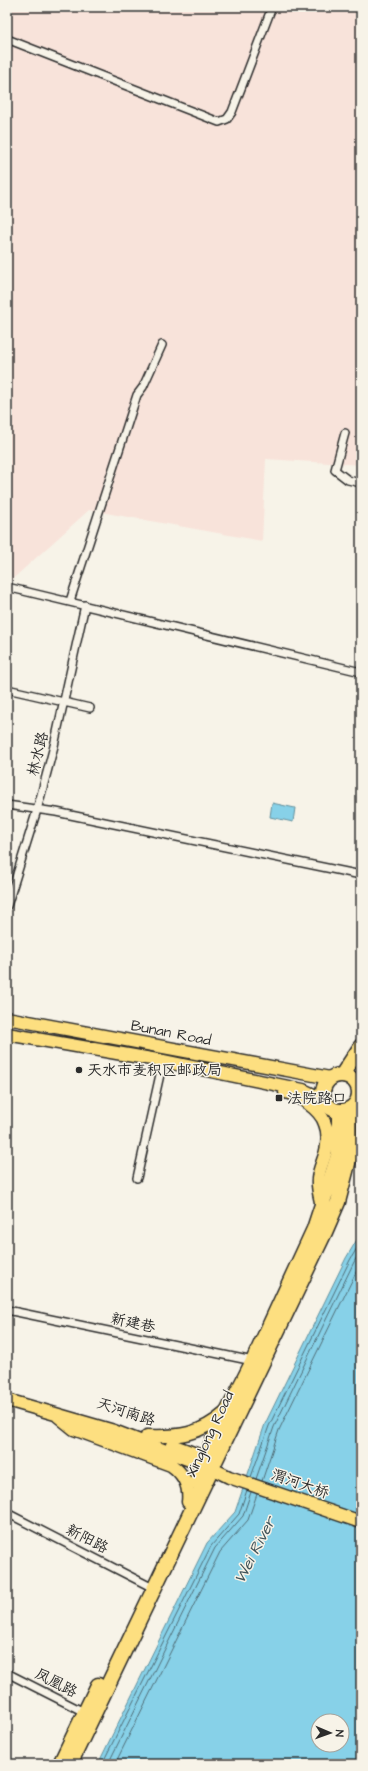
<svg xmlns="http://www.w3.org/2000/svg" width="368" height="1771" font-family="'Architects Daughter','LXGW WenKai TC',sans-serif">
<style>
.built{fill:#f8e3da}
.water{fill:#87d1e8;stroke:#628f9c;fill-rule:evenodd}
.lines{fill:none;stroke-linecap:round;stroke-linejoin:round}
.shore{stroke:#506d77;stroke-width:1}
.street-casing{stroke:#2b2b2b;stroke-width:10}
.primary-casing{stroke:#2b2b2b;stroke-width:15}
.highway-casing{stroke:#2b2b2b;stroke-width:17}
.street{stroke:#f7f3e8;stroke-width:7}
.primary{stroke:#fddf80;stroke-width:12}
.highway{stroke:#fddf80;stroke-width:14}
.poi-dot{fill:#2b2b2b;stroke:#f7f3e8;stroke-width:1.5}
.labels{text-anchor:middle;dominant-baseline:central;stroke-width:3;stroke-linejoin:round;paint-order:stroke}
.street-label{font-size:15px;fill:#2b2b2b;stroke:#f7f3e8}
.poi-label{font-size:15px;fill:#2b2b2b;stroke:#f7f3e8;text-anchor:start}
.water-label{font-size:16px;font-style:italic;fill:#42545a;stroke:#f7f3e8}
</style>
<rect width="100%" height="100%" fill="#f7f3e8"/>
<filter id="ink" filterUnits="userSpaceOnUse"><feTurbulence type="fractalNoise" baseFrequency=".025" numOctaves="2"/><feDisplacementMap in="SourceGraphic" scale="8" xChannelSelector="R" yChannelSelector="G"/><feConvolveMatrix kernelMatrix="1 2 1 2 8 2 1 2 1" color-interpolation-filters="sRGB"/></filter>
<g filter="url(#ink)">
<!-- built -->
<path class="built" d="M7 7H361V465L266 459 262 541 89 510 7 584Z"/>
<!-- water -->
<path class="water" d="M272 803 295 808 293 822 270 817Z
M361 1233V1764H98L207 1543 235 1512 265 1424 346 1258ZM318 1721H342V1745H318Z"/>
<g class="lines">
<!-- shore -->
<path class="shore" d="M251 1477 269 1426 350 1260 361 1241
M256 1479 274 1427 354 1262 361 1250
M262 1481 279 1430 361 1262
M102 1764 211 1546 239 1514 247 1490
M108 1764 215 1548 243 1516 251 1492
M115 1764 220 1552 248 1520 257 1494"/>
<defs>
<path id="street" d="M7 39 219 122 227 119 232 112 272 7
M345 433 335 470 348 480 361 483
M7 587 361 672
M70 601 137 395 143 387 162 345
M7 689 90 708
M7 805 56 812 361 875
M7 906 37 810 54 746 85 605
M137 1178 163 1061
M7 1310 253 1361
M7 1513 155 1589
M7 1673 86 1713"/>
<path id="primary" d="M7 1018 330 1078
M7 1034 163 1061 303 1090 324 1100
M285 1092C299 1095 321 1110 325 1124 328 1131 328 1138 327 1145 326 1157 319 1167 318 1179 317 1188 320 1197 322 1206
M7 1400 114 1431 213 1469 229 1477 361 1522
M58 1416 74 1429 171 1465C184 1474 190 1486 188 1502
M147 1436C179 1437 200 1435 225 1413
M172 1445 215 1461"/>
<path id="highway" d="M323 1093a18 18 0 1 1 36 0a18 18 0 1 1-36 0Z
M342 1075 361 1046
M196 1483 213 1440 253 1361 314 1229 339 1153V1111
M60 1764 98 1685
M70 1764 325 1232 338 1202 350 1156 349 1109"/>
</defs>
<!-- street casing -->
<use href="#street" class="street-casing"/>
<!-- primary casing -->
<use href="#primary" class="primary-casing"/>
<!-- highway casing -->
<use href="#highway" class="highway-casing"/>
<!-- street -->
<use href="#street" class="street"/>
<!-- primary -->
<use href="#primary" class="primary"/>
<!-- highway -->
<use href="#highway" class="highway"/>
</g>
</g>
<!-- markers -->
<g class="poi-dot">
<circle cx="79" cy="1070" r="4"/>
<rect x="275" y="1094" width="8" height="8" rx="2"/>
</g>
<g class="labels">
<!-- street labels -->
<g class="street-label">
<text transform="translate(38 754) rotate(-76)">林水路</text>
<text transform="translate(171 1033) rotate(11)">Bunan Road</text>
<text transform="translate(133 1323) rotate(12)">新建巷</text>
<text transform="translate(126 1412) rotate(18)">天河南路</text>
<text transform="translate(210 1434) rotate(-65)">Xinglong Road</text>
<text transform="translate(300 1484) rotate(19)">渭河大桥</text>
<text transform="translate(87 1539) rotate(27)">新阳路</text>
<text transform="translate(56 1683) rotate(27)">凤凰路</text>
</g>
<!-- poi labels -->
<g class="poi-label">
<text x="87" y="1070">天水市麦积区邮政局</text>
<text x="287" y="1098">法院路口</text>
</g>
<!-- water labels -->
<g class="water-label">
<text transform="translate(255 1550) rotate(-63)">Wei River</text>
</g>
</g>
<!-- margin -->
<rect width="368" height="1771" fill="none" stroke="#f7f3e8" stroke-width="24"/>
<rect x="12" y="12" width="344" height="1747" fill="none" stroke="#2b2b2b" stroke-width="1.5" filter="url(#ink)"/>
<!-- north arrow -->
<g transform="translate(330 1733) rotate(92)"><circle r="19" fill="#f7f3e8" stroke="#a5a39c"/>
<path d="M0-3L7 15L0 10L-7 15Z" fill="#2b2b2b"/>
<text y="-6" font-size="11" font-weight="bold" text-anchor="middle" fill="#2b2b2b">N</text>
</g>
</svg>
